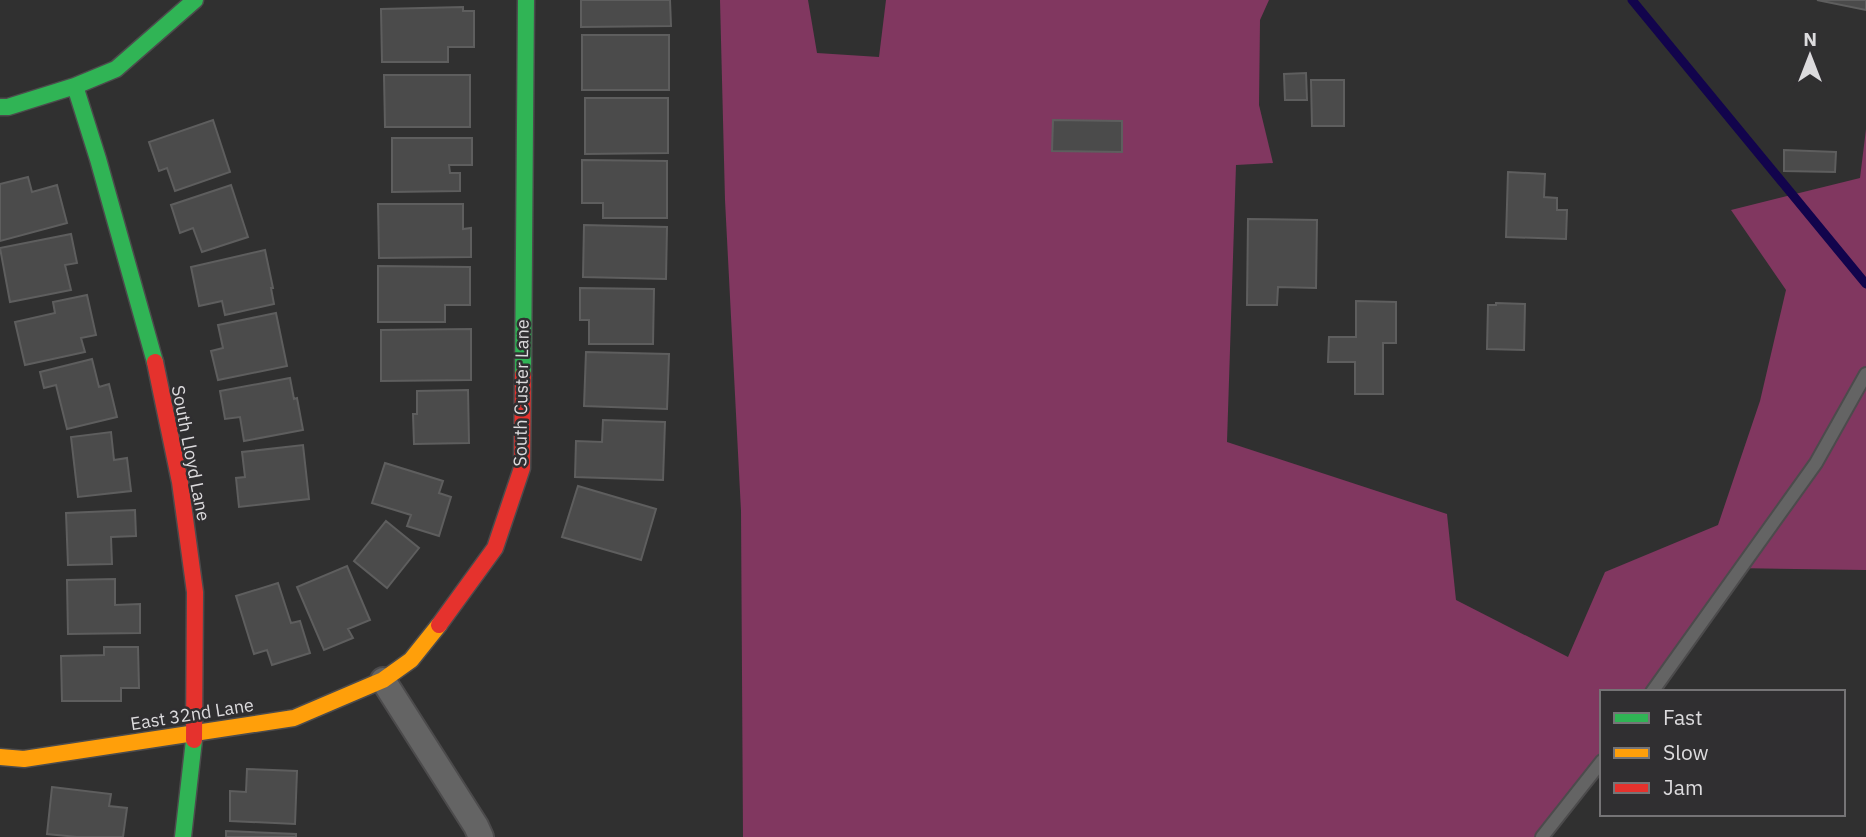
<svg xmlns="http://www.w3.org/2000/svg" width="1866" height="837" font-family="'IBM Plex Sans',sans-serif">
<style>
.forest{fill:#813760}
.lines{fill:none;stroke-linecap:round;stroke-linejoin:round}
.stream{stroke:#12044c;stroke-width:9}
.building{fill:#4b4b4b;stroke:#5e5e5e;stroke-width:2}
.lane-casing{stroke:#4c4b4c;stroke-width:16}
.street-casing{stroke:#4c4b4c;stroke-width:28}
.fast-casing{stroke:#4c4b4c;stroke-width:19}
.slow-casing{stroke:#4c4b4c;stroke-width:19}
.jam-casing{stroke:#4c4b4c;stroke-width:19}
.lane{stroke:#646464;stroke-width:12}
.street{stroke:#646464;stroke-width:24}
.fast{stroke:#30b455;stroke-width:16}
.slow{stroke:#ff9f0a;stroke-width:16}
.jam{stroke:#e5322d;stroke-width:16}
.labels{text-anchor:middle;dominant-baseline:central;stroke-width:5;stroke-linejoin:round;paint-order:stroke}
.street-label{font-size:18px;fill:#dcdbdd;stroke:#302f31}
</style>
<rect width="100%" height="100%" fill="#303030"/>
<!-- forest -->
<path class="forest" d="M720 0H808L817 53 879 57 886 0H1269L1260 20 1259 105 1273 163 1236 165 1227 442 1447 514 1456 600 1568 657 1605 572 1718 525 1760 401 1786 290 1731 210 1860 178 1866 129V570L1734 568 1644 692H1602V750L1535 837H743L741 511 725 200Z"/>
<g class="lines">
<!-- stream -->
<path class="stream" d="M1632 0 1866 284"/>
</g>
<!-- building -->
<path class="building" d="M581 0H670L671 26 581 27Z
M1817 0H1866V10Z
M463 7V11H474V47H448V62H382L381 9Z
M582 35H669V90H582Z
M1306 73 1307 100H1285L1284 74Z
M384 75H470V127H385Z
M1311 80H1344V126H1312Z
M585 98H668V153L585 154Z
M213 120 230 172 175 191 167 168 159 171 149 142Z
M1053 120 1122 121V152L1052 151Z
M392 138H472V165H449L450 173H460V191L392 192Z
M1784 150 1836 152 1835 172 1784 171Z
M582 160 667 161V218H603V203H582Z
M1508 172 1545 174 1544 197 1557 198V210H1567L1566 239 1506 237Z
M28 177 32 192 57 185 67 223 0 241V184Z
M231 185 248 237 202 252 193 228 180 233 171 205Z
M378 204H463V229L471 228V257L379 258Z
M1248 219 1317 220 1316 288 1278 287 1277 305H1247Z
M584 225 667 227 666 279 583 277Z
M71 234 77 263 65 265 71 290 10 302 0 248Z
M265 250 273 288H271L274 304 225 315 222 301 199 306 191 267Z
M378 266 470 267V305H445V322H378Z
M580 288 654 289 653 344H589V320H580Z
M87 295 96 335 81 338 85 352 25 365 15 322 55 313 53 302Z
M1356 301 1396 302V343H1383V394H1355V362H1328L1329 337H1356Z
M1496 303 1525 304 1524 350 1487 349 1488 305H1496Z
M276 313 287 366 218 380 211 351 223 348 218 325Z
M471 329V380L381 381V330Z
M586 352 669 354 667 409 584 406Z
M92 359 99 387 109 384 117 417 67 429 56 385 44 388 40 372Z
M290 378 294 399 297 398 303 430 244 441 240 417 225 419 220 391Z
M468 390 469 443 414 444 413 414H417V391Z
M603 420 665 422 663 480 575 477 576 441 602 442Z
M111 432 114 460 127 458 131 491 78 497 71 437Z
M303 445 309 499 239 507 236 478 245 477 242 452Z
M385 463 443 481 439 493 451 497 439 536 407 526 411 515 372 503Z
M578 486 656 509 641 560 562 537Z
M135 510 136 536 111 537 112 564 68 565 66 513Z
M386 521 419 548 387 588 354 561Z
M347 566 370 620 348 629 353 638 324 650 297 587Z
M115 579V605L140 604V633L68 634 67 580Z
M278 583 291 623 300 621 310 653 272 665 267 650 254 654 236 596Z
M104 647H138L139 688H121V701H62L61 656 104 655Z
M247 769 297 771 295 824 230 821V791L246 792Z
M52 787 111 794 109 806 127 808 123 837H77L47 834Z
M226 831 296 834V837H226Z"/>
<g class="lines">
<defs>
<path id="lane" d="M1652 692 1816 463 1866 374
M1542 837 1602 761"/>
<path id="street" d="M383 680 476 826 481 837"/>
<path id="fast" d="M75 86 98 159 155 362
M0 107H8L75 86 116 69 195 0
M523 375 526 0
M183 837 194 740"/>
<path id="slow" d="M0 757 24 759 294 718 383 680 411 660 439 625"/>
<path id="jam" d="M155 362 180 482 195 592 194 740
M439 625 495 548 522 468 523 375"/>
</defs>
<!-- lane casing -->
<use href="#lane" class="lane-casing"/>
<!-- street casing -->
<use href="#street" class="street-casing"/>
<!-- fast casing -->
<use href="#fast" class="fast-casing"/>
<!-- slow casing -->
<use href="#slow" class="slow-casing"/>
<!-- jam casing -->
<use href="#jam" class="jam-casing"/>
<!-- lane -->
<use href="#lane" class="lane"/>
<!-- street -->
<use href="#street" class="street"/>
<!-- fast -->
<use href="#fast" class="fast"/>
<!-- slow -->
<use href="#slow" class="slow"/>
<!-- jam -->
<use href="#jam" class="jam"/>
</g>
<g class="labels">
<!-- street labels -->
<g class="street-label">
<text transform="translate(521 393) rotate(-89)">South Custer Lane</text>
<text transform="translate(191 453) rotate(79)">South Lloyd Lane</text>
<text transform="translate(192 714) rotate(-9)">East 32nd Lane</text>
</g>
</g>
<!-- legend -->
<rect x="1600" y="690" width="245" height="126" fill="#302f31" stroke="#757476" stroke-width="2"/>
<rect x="1614" y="713" width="35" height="10" fill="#30b455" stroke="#757476" stroke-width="2"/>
<text x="1663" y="725" font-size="21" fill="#dcdbdd">Fast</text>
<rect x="1614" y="748" width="35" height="10" fill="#ff9f0a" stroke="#757476" stroke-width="2"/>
<text x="1663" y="760" font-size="21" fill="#dcdbdd">Slow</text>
<rect x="1614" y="783" width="35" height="10" fill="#e5322d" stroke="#757476" stroke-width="2"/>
<text x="1663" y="795" font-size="21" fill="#dcdbdd">Jam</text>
<!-- north arrow -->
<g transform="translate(1810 56)" stroke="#302f31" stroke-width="5" paint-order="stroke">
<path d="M0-5L12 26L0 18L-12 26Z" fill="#dcdbdd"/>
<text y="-10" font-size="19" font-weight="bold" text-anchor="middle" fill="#dcdbdd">N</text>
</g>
</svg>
